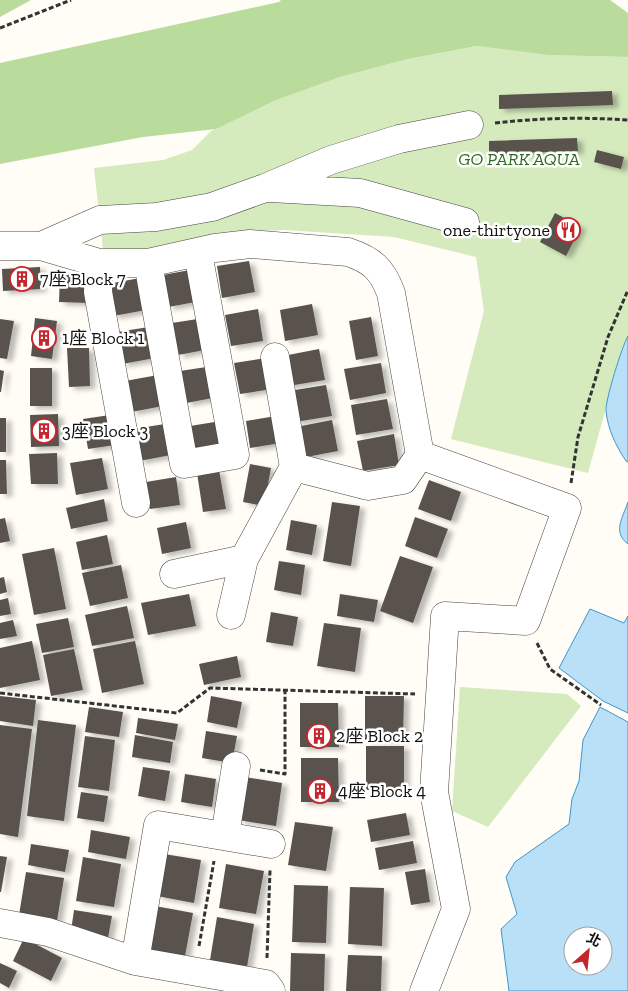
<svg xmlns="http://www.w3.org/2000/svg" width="628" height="991" font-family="'Zilla Slab','Noto Sans TC',serif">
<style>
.green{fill:#d5ebbd}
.forest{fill:#b9dc9c}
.water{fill:#b9e0f7;stroke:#3f96cf;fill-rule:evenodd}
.building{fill:#5a524d;filter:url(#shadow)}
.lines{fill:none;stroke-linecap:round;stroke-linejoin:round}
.minor-casing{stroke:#444;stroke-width:29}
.path{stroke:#333;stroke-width:3;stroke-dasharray:5 2.5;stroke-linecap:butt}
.minor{stroke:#fff;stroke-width:28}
.labels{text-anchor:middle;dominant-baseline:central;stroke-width:5;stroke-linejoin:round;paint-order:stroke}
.park-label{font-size:18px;font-style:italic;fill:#2f6b1f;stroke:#fff}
.poi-label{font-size:18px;fill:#111;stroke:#fff;text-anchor:start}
</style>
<defs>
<filter id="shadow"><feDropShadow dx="5.5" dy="3" stdDeviation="2.5" flood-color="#0004"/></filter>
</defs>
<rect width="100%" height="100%" fill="#fffdf5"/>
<!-- green -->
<path class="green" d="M477 46 547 55 628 57V336L623 346 588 473 451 439 484 311 476 257 394 237 284 230 218 233 169 250 103 249 94 168 163 160 192 150 211 131 274 101 340 77 408 59Z
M460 687 567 694 581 706 488 827 452 811Z"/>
<!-- forest -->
<path class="forest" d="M0 0H31L0 17Z
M281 0H610L628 13V57L547 55 477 46 408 59 340 77 274 101 216 129 143 137 0 164V63L279 2Z"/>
<!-- water -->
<path class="water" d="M628 336V462L626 461C616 446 608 430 606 411 605 401 622 346 628 336Z
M628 502V544C612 532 623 517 628 502Z
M590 609 624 623 628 616V713L603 701 559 668Z
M600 707 628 722V991H509L501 929 517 914 506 877 515 862 569 824 572 799 579 781 583 740ZM573 936H603V966H573Z"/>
<!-- building -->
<path class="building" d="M612 91 613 105 499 109V95Z
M577 138 578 151 489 154V141Z
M597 150 624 157 621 169 594 162Z
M555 213 581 227 566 256 540 242Z
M249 261 255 292 222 298 217 266Z
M40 267 41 289 3 291 2 269Z
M195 269 201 301 168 307 163 275Z
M60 274 91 276 90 303 59 302Z
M140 278 146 310 113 316 108 284Z
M312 304 318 335 285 341 280 310Z
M258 309 263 341 231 346 225 315Z
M371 317 378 356 356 360 349 321Z
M35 318 57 321 52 359 31 356Z
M204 318 210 349 178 355 172 323Z
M0 319 14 321 7 359 0 358Z
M149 327 155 358 122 364 117 332Z
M67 348H89L90 386 69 387Z
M319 349 325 380 288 386 283 356Z
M266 358 272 389 240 394 234 363Z
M381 363 386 393 350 400 344 369Z
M213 366 218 397 186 403 180 371Z
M30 368H52V406H30Z
M0 370 4 371 1 392H0Z
M158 375 163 406 131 412 125 381Z
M326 385 332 416 295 422 289 391Z
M387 399 393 429 356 435 351 405Z
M58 414 59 446 31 447 30 415Z
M110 415 115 445 88 449 83 419Z
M276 416 281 443 250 448 246 421Z
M0 418H6V452H0Z
M332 420 338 451 301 458 296 427Z
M221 421 225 449 194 454 190 426Z
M165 424 171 455 139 461 133 429Z
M394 434 399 465 363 471 357 441Z
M57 453 58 484H31L29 454Z
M102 458 108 489 76 495 70 463Z
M0 460H6L7 494H0Z
M250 464 271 468 264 506 243 502Z
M219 470 226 509 203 512 197 473Z
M176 477 180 505 150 509 146 482Z
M429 480 461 492 451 521 418 509Z
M104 499 108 521 71 529 66 508Z
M332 502 360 506 351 566 323 561Z
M415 517 448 529 437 558 405 546Z
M5 518 10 541 0 543V519Z
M291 520 317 525 312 555 286 550Z
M186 522 191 548 162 554 157 528Z
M107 535 113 564 82 570 76 542Z
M54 548 66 609 34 615 22 554Z
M400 556 433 567 413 623 380 611Z
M279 561 305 565 301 595 274 590Z
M121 565 128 598 90 606 82 573Z
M4 577 7 592 0 594V578Z
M189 594 196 626 148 635 141 603Z
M340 594 378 600 374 622 337 616Z
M8 598 11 614 0 616V600Z
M127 606 134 638 92 646 85 615Z
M271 612 298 617 293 646 266 642Z
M68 618 74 647 42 653 36 624Z
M13 620 17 636 0 639V623Z
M324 623 361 628 355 672 317 666Z
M32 641 40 680 0 688V648Z
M135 641 144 684 102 693 93 649Z
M74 649 83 690 51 696 43 655Z
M237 656 241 677 204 685 199 664Z
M0 696 36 700 33 726 0 721Z
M211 696 242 702 237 728 207 722Z
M365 696H404L403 740H365Z
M300 703H338L339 747H300Z
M89 707 123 712 119 737 85 732Z
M138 718 178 724 175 740 136 733Z
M38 720 76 725 64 821 27 816Z
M0 725 32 729 18 837 0 834Z
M206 731 237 736 232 763 202 758Z
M135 735 173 742 170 763 132 757Z
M85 736 115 740 109 791 78 787Z
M366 746H404V790H366Z
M301 758H338L339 802H301Z
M143 767 170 771 165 801 138 796Z
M185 774 216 779 212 807 181 802Z
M245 777 282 783 276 826 238 820Z
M81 792 108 796 104 822 77 818Z
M406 813 410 835 371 842 367 820Z
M295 822 333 827 326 871 288 865Z
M91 830 130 837 126 859 88 852Z
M413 841 417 863 379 870 375 848Z
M31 844 69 850 65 872 28 865Z
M164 854 201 860 194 903 157 896Z
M0 856 7 857 1 892H0Z
M83 857 121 864 114 907 76 901Z
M226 864 264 871 256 914 219 908Z
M425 869 430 902 411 905 405 872Z
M26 872 64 878 57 921 19 915Z
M294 885 328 886 326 943 292 942Z
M350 887 384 888 382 946 348 944Z
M155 906 193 913 185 956 148 949Z
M74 910 112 916 108 938 71 931Z
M217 917 254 924 247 967 210 960Z
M24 938 62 958 51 981 13 961Z
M291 953 325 954 324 991H290Z
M348 955 382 956 381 991H346Z
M0 963 17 971 9 988 0 983Z"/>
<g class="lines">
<defs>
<path id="minor" d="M271 188 360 193 465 222
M0 246H41L99 263H148L215 248 250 244 348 252C372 260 382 269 391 293L420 455 403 480 368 486 294 467 244 559 231 615
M41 246 100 220 156 217 212 207 265 188 331 160 399 139 469 125
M99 263 98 292 136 503
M148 263 184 464 235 455 198 253
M275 357 294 467
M420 455 567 508 526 621 445 616 434 792 456 909 424 991
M174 574 244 559
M225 836 236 766
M0 923 48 932 135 961 266 984 271 991
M135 961 158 825 271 844"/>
</defs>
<!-- minor casing -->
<use href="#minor" class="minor-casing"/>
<!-- path -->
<path class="path" d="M0 28 71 0
M495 123C540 118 583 117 628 120
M571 483 578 437 608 337 628 290
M537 643 550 669 601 705
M0 693 177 713 210 688 415 694
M260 770 285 774V690
M199 946 214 861
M267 958 270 870"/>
<!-- minor -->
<use href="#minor" class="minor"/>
</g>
<!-- icons -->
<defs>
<symbol id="restaurant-ring" viewBox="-11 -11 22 22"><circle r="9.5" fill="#fff" stroke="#c4262e" stroke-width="1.5"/><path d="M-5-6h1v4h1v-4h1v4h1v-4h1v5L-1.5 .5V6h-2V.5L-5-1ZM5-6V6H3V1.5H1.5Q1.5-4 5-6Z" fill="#c4262e"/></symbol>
<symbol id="building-ring" viewBox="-11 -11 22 22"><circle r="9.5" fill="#fff" stroke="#c4262e" stroke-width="1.5"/><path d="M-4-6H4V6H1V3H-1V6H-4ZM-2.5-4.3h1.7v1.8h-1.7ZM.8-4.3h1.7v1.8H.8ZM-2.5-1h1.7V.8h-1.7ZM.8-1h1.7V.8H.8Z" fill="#c4262e"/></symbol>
</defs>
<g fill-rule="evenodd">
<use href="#restaurant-ring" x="554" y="216" width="28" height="28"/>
<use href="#building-ring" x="8" y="265" width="28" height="28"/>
<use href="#building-ring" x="30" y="324" width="28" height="28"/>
<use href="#building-ring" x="30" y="417" width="28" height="28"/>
<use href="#building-ring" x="305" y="722" width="28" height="28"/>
<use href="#building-ring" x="306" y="777" width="28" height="28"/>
</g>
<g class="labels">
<!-- park labels -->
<g class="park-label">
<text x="519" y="159">GO PARK AQUA</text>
</g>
<!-- poi labels -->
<g class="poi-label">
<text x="550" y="230" text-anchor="end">one-thirtyone</text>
<text x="40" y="279">7座 Block 7</text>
<text x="62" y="338">1座 Block 1</text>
<text x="62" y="431">3座 Block 3</text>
<text x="336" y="736">2座 Block 2</text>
<text x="338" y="791">4座 Block 4</text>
</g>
</g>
<!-- north arrow -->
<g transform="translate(588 951) rotate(27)"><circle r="24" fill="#ffffff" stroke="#a0a0a0"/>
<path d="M0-4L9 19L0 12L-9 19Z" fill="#c4262e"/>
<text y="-8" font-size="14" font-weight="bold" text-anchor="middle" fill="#111111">北</text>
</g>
</svg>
